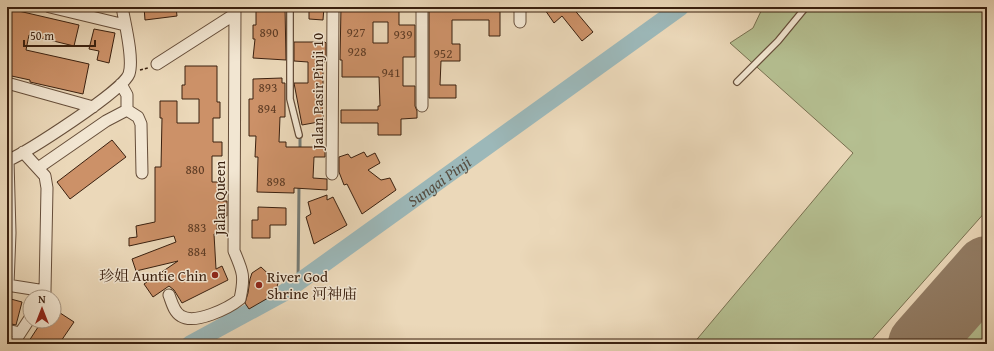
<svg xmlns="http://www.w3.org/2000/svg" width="994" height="351" font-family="'Gentium Book Plus','Noto Serif SC',serif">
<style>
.green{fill:#b5bf91;stroke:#787050}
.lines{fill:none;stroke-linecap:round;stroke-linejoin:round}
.stream{stroke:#757b75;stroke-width:3}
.river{stroke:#9cb8b9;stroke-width:17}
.runway{stroke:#927c64;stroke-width:64}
.building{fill:#cc9168;stroke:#3a200f;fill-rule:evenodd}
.service-casing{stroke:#664e3a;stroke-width:8}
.minor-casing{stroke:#664e3a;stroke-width:13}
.path{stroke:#3a200f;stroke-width:1.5;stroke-dasharray:3 2;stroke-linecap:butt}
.service{stroke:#f2e6d2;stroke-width:5.5}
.minor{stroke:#f2e6d2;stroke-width:11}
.poi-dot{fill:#8f2418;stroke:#f2e6d2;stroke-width:1.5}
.labels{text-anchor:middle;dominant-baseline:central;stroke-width:3;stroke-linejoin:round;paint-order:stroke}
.number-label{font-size:13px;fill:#5e3c25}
.street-label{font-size:15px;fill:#3a200f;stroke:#f2e6d2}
.poi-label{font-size:15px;fill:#3a200f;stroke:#f2e6d2;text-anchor:end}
.water-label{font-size:16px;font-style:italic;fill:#574e42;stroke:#f2e6d2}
</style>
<rect width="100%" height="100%" fill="#ebd8b9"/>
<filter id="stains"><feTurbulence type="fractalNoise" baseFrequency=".005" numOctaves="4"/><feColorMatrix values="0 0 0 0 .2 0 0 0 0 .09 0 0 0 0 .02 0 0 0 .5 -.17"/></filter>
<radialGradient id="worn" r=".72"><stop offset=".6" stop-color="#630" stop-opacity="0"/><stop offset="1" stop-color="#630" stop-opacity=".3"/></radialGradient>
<!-- green -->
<path class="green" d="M763 7H987V210L868 344H693L853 153 730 43 753 28Z
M987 311V344H958Z"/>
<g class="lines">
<!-- stream -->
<path class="stream" d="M300 136V150
M298 283 299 186"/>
<!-- river -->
<path class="river" id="s1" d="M190 344 282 294 681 7"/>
<!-- runway -->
<path class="runway" d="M920 344 987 268"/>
</g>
<!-- building -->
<path class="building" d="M144 7H176L177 16 145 20Z
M256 7H285L286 60 253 58 255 39H253V25H256Z
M309 7H324L323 20 309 19Z
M341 7H399V25H415V57H403V86H415V106L417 111V118L401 119V135H378V123H341V110H378V106H380L379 77H342V60H340ZM373 22H388V43H373Z
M429 7H500V36H489V20H452V44H460V61H441L440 85H456V98H429Z
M543 7H572L593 32 582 41 562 16 554 23Z
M10 9 79 25 74 46 29 35 26 50 89 64 83 94 30 82V80L7 75V22Z
M94 29 115 33 109 63 97 60 99 51 89 49Z
M294 42H325L326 43V60L325 62H323V98H321L324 121 302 125 294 83H308V62L294 61Z
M185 66H217V102H220V118H213V142H222V156H212V182H218V201H227V216H217V234H214L216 269 222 266 228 280 182 303 174 290 169 286 153 297 144 284 178 261 136 271 132 259 176 242 174 236 129 246V238L137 237 136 226 155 222V167H161L162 118H160V101H177V123H199V99H182V85H185Z
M282 78V83H285V117H280L279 142H286V147H325V157H314L313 178 327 179V190L294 188V193L257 192 258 157H255L256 136H249V99H253V79Z
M112 140 126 157 70 199 57 182Z
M364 152 367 157 375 153 380 163 368 170 381 180 390 178 396 190 362 214 347 184 344 185 339 172V157L348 154 351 158Z
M327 195V200L333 197 347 225 314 244 306 217 311 214 308 202Z
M258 207 286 208V225H270V238H252V220H258Z
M261 267 278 283 275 294 249 309 245 303 248 293 250 279 252 273Z
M7 298 22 302 16 325 7 323Z
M54 309 74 322 59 344H27L42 321H54Z"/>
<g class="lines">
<defs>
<path id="service" d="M290 7V99L299 135
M737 82 778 41 806 7"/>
<path id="minor" d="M50 7 125 25
M520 22V7
M157 64 235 14
M7 83 93 107
M422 106V7
M127 110 138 117 141 124 142 173
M23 152 45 176 47 188 45 291 43 297
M7 161C27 152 123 91 129 74 134 59 125 24 122 7
M38 168 106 121 127 110V95L121 84
M332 174 333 7
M7 285 45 291
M8 285 10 233 8 160
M169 295C172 303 174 312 181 316 195 325 229 308 240 299 245 276 243 272 234 251L235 7
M7 330 20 333
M13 344 30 318"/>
</defs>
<!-- service casing -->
<use href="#service" class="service-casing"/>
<!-- minor casing -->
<use href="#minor" class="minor-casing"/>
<!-- path -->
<path class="path" d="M140 70 148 68"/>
<!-- service -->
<use href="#service" class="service"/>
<!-- minor -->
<use href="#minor" class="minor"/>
</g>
<!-- markers -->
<g class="poi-dot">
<circle cx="215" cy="275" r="4"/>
<circle cx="259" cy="285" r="4"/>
</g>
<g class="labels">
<!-- number labels -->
<g class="number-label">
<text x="269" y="32">890</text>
<text x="356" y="32">927</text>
<text x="403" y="34">939</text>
<text x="357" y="51">928</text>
<text x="443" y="53">952</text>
<text x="391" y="72">941</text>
<text x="268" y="87">893</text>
<text x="267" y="108">894</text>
<text x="195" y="169">880</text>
<text x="276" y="181">898</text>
<text x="197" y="227">883</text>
<text x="197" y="251">884</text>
</g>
<!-- street labels -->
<g class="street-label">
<text transform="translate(317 91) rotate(-90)">Jalan Pasir Pinji 10</text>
<text transform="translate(219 198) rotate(-90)">Jalan Queen</text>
</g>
<!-- poi labels -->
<g class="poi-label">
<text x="207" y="275">珍姐 Auntie Chin</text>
<text x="267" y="276" text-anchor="start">River God<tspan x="267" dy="17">Shrine 河神庙</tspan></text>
</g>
<!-- water labels -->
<g class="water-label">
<text stroke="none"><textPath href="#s1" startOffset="298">Sungai Pinji</textPath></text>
</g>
</g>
<!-- margin -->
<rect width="994" height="351" fill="none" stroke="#ebd8b9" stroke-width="24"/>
<rect x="8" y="8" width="978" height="335" fill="none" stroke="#3a200f" stroke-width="2"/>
<rect x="12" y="12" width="970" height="327" fill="none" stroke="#3a200f"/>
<!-- north arrow -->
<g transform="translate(42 309)"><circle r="19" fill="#f2e6d2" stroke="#a89784"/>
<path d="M0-3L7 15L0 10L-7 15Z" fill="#8f2418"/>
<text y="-6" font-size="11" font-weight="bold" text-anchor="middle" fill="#3a200f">N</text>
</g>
<!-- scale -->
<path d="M24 40v6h71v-6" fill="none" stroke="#3a200f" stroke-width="2"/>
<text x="30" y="40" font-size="12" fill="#3a200f" stroke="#f2e6d2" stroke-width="3" paint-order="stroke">50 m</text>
<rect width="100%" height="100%" filter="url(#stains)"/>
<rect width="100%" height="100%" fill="url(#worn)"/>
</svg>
